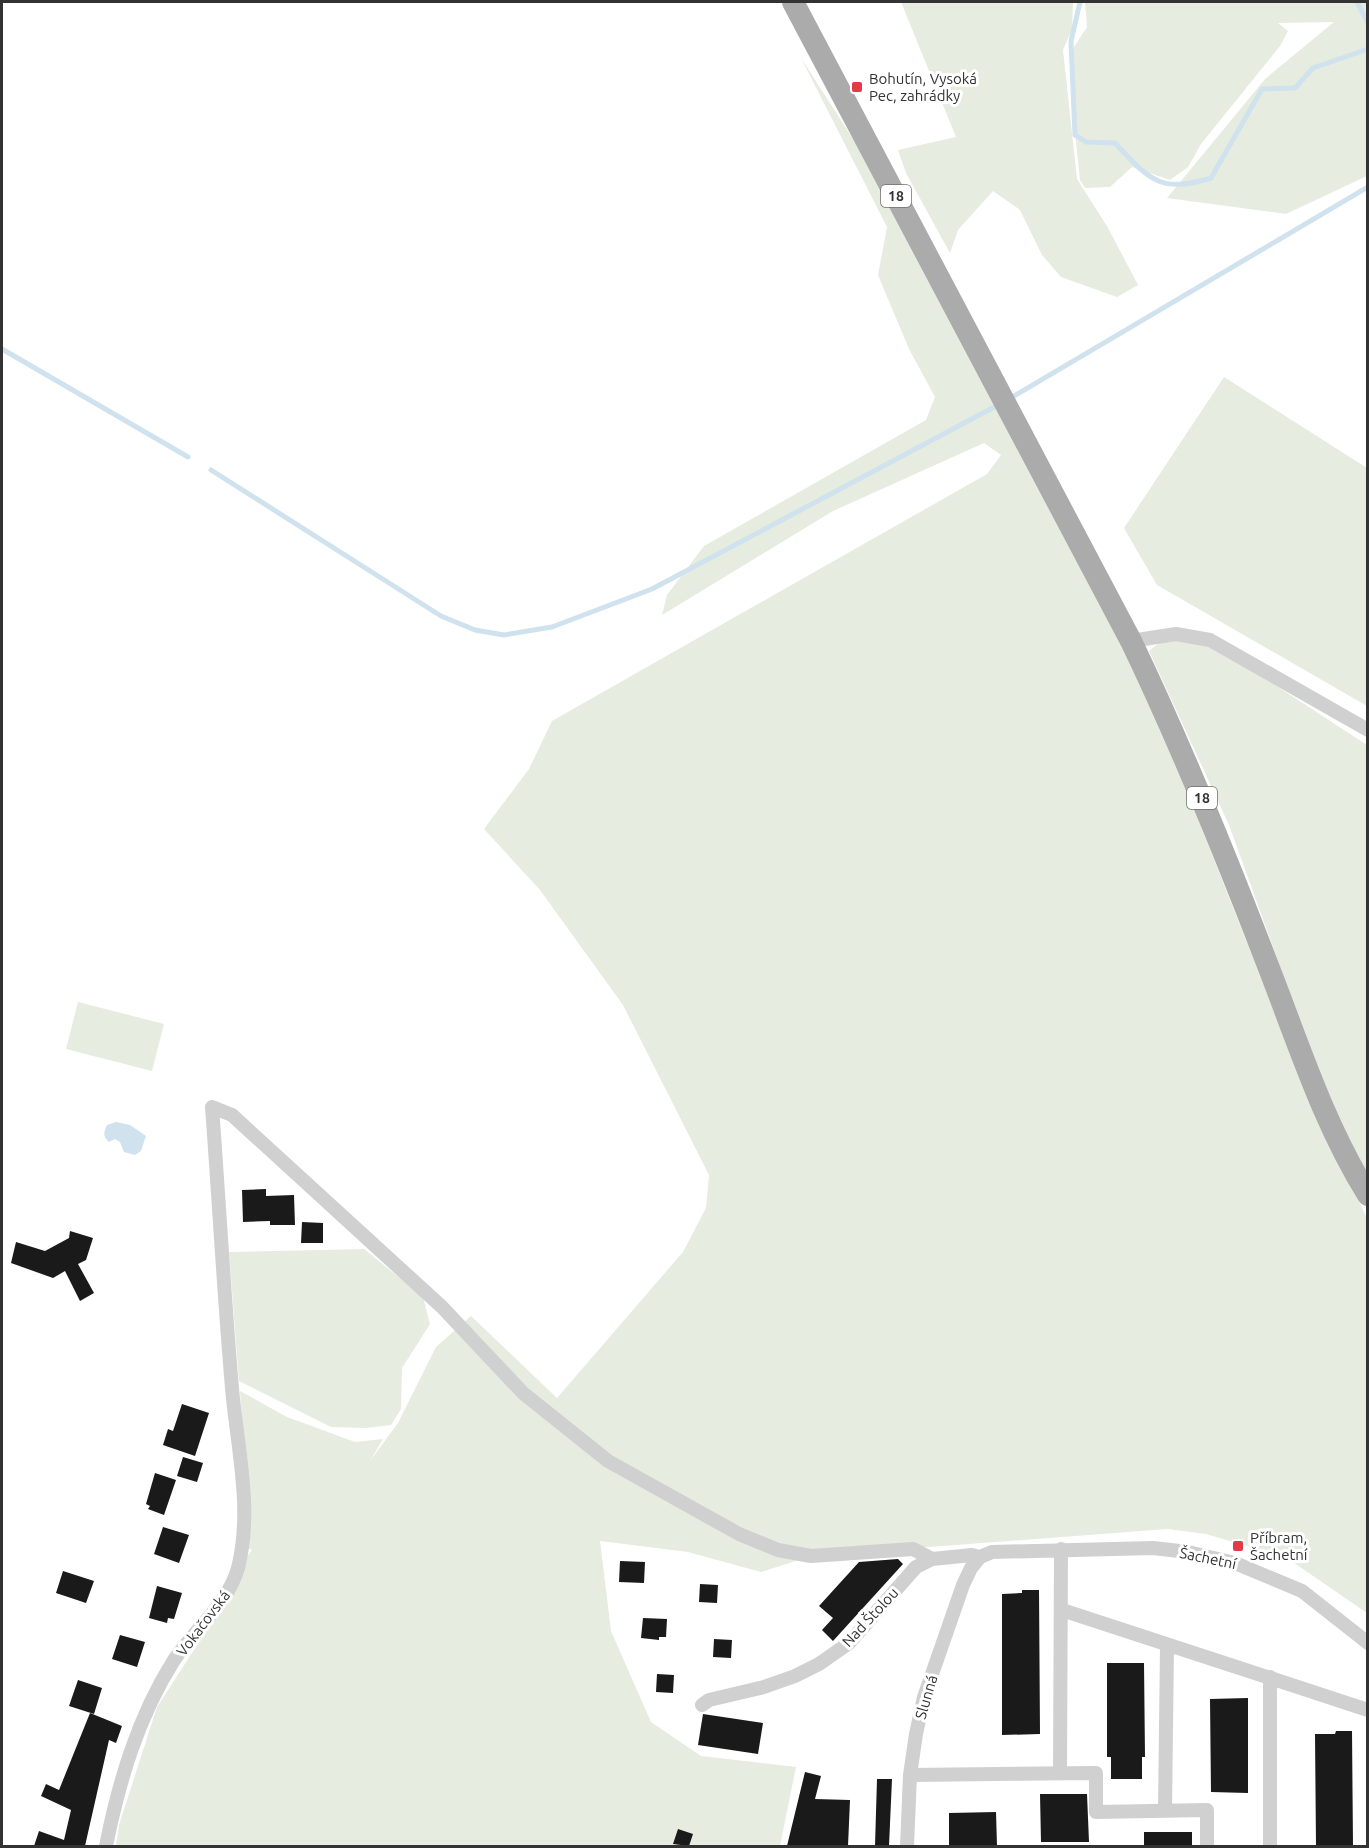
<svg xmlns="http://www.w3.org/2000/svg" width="1369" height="1848" font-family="Ubuntu,sans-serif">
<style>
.green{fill:#e6ecdf}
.water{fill:#cfe2ee}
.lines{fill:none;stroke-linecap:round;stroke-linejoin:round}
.stream{stroke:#cfe2ee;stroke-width:5}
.building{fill:#1a1a1a}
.minor{stroke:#d0d0d0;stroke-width:14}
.primary{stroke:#ababab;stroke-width:22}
.poi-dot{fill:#e63946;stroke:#fff;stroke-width:2}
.labels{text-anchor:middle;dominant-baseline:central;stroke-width:6;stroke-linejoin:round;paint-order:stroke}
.shield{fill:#fff;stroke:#707070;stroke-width:1.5}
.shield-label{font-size:14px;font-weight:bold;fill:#333}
.poi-label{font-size:15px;fill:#333;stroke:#fff;text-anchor:start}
.street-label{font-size:15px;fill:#333;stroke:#fff}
</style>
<rect width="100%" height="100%" fill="#fff"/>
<!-- green -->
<path class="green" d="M901 2H1073L1072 29 1063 50 1077 179 1108 228 1138 285 1117 297 1061 277 1042 255 1020 210 993 191 958 230 950 253 906 173 898 150 956 137Z
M1085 2H1367V176L1286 214 1167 198 1265 79 1334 22 1278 23 1288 31 1280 46 1201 144 1188 167 1170 180 1132 167 1110 187 1085 188 1080 180 1075 132 1074 47 1087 27Z
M801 58 860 150 1009 422 1159 720 1305 1090 1367 1218V1613L1287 1558 1206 1534 1167 1529 811 1556 761 1572 688 1552 600 1541 611 1631 651 1722 701 1756 796 1767 780 1846H116L119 1825 157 1707 225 1602 238 1569 252 1550 247 1547V1488L240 1391 287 1417 355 1442 383 1439 370 1461 398 1423 436 1347 471 1316 557 1398 683 1252 706 1208 709 1175 623 1005 540 890 484 829 529 769 552 721 987 474 1001 455 984 443 833 511 662 615 667 595 704 546 926 420 935 397 909 349 878 275 887 227Z
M1224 377 1367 468V706L1157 585 1124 528Z
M1163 640H1196L1226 653 1367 745V1177L1326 1094 1229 825 1149 651Z
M78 1002 164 1024 152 1071 66 1049Z
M364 1249 423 1297 430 1324 402 1368 401 1409 391 1425 365 1428 331 1427 239 1381 229 1252Z"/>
<!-- water -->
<path class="water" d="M116 1122 130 1125 146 1136 141 1151 135 1155 124 1152 120 1142 115 1139 109 1142C102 1136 104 1132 107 1125Z"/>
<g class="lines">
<!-- stream -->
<path class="stream" d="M1080 2 1071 41 1075 135 1086 142 1115 143C1149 179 1159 194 1211 178L1262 89 1295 88 1313 68 1368 49
M1357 2 1368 23
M2 349 188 457
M1009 399 1368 187
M211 470 441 616 475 630 504 635 552 627 652 589 1000 404"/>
</g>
<!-- building -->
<path class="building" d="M266 1189V1196L294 1195 295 1225H270V1221L243 1222 242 1190Z
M302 1222 323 1223V1243H301Z
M70 1231 93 1238 86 1260 78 1264 94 1293 80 1301 65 1271 53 1278 11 1263 16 1242 45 1251 69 1238Z
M182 1404 209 1413 195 1456 163 1445 168 1429 173 1431Z
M183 1457 203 1463 197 1482 177 1476Z
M155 1473 176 1480 164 1515 148 1509 150 1506 146 1504Z
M163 1527 189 1535 179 1563 154 1554Z
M898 1559 903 1564 833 1641 822 1630 833 1618 819 1606 859 1562Z
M620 1561 645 1562 644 1583 619 1582Z
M63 1571 94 1581 86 1603 56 1593Z
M700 1584 718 1585 717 1603 699 1602Z
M157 1586 182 1593 174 1619 168 1618 167 1623 149 1618Z
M1022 1590H1039L1040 1734 1002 1735V1594L1022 1593Z
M643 1618 667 1619 666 1637H659V1640L641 1638Z
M120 1635 145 1642 137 1667 112 1659Z
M714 1639 732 1640 731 1658 713 1657Z
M1107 1663H1144L1145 1757H1142V1779H1111V1757H1107Z
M657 1674 674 1675 673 1693 656 1692Z
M78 1680 102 1688 94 1714 69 1706Z
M1248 1698V1793L1211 1792 1210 1699Z
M90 1713 122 1726 116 1743 109 1740 85 1846H34L39 1831 64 1840 71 1810 41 1796 46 1784 59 1790Z
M703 1714 763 1723 758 1754 698 1745Z
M1336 1731H1352L1353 1846H1316L1315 1734H1335Z
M805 1772 821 1776 815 1799 850 1800 848 1846H787Z
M877 1779H892L889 1846H875Z
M1040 1794H1087L1089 1842H1041Z
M996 1812 997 1846H949V1813Z
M678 1829 693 1834 689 1846 673 1844Z
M1144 1832H1192V1846H1144Z"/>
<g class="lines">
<!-- minor -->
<path class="minor" d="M1131 641 1176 634 1210 640 1368 730
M1062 1610 1368 1710
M1270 1677V1846
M702 1705 709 1700 764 1687 795 1676 819 1664 849 1643 916 1567 932 1559 972 1555 980 1557 992 1552 1153 1548 1188 1552 1235 1563 1302 1591 1368 1643
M1060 1773 1061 1549
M910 1775 1096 1773V1812L1207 1810V1846
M1165 1811 1167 1645
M106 1846C119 1781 138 1717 174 1660 194 1630 228 1604 238 1568 253 1509 237 1447 232 1388 224 1295 219 1201 212 1107L232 1115 442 1307 523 1393 608 1461 739 1534 778 1550 811 1556 913 1549 932 1559
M907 1846 910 1775 916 1734 924 1697 963 1585 971 1568 980 1557"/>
<!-- primary -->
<path class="primary" d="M793 2 1131 641C1181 745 1224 851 1265 958 1297 1039 1322 1121 1368 1195"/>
</g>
<!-- markers -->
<g class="poi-dot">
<rect x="851" y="81" width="12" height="12" rx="3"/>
<rect x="1232" y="1540" width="12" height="12" rx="3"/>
</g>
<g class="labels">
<!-- shield labels -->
<g class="shield">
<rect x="881" y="185" width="30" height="22" rx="4.5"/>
<rect x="1187" y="787" width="30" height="22" rx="4.5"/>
</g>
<g class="shield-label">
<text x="896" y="196">18</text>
<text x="1202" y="798">18</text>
</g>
<!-- poi labels -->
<g class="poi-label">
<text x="869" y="78">Bohutín, Vysoká<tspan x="869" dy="17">Pec, zahrádky</tspan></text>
<text x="1250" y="1537">Příbram,<tspan x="1250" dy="17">Šachetní</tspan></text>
</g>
<!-- street labels -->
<g class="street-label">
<text transform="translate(1208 1558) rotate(12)">Šachetní</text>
<text transform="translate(870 1617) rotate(-47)">Nad Štolou</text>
<text transform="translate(203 1623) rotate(-53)">Vokačovská</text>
<text transform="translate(926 1697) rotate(-74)">Slunná</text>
</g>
</g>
<!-- border -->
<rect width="1369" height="1848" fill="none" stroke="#333333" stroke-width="6"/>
</svg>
